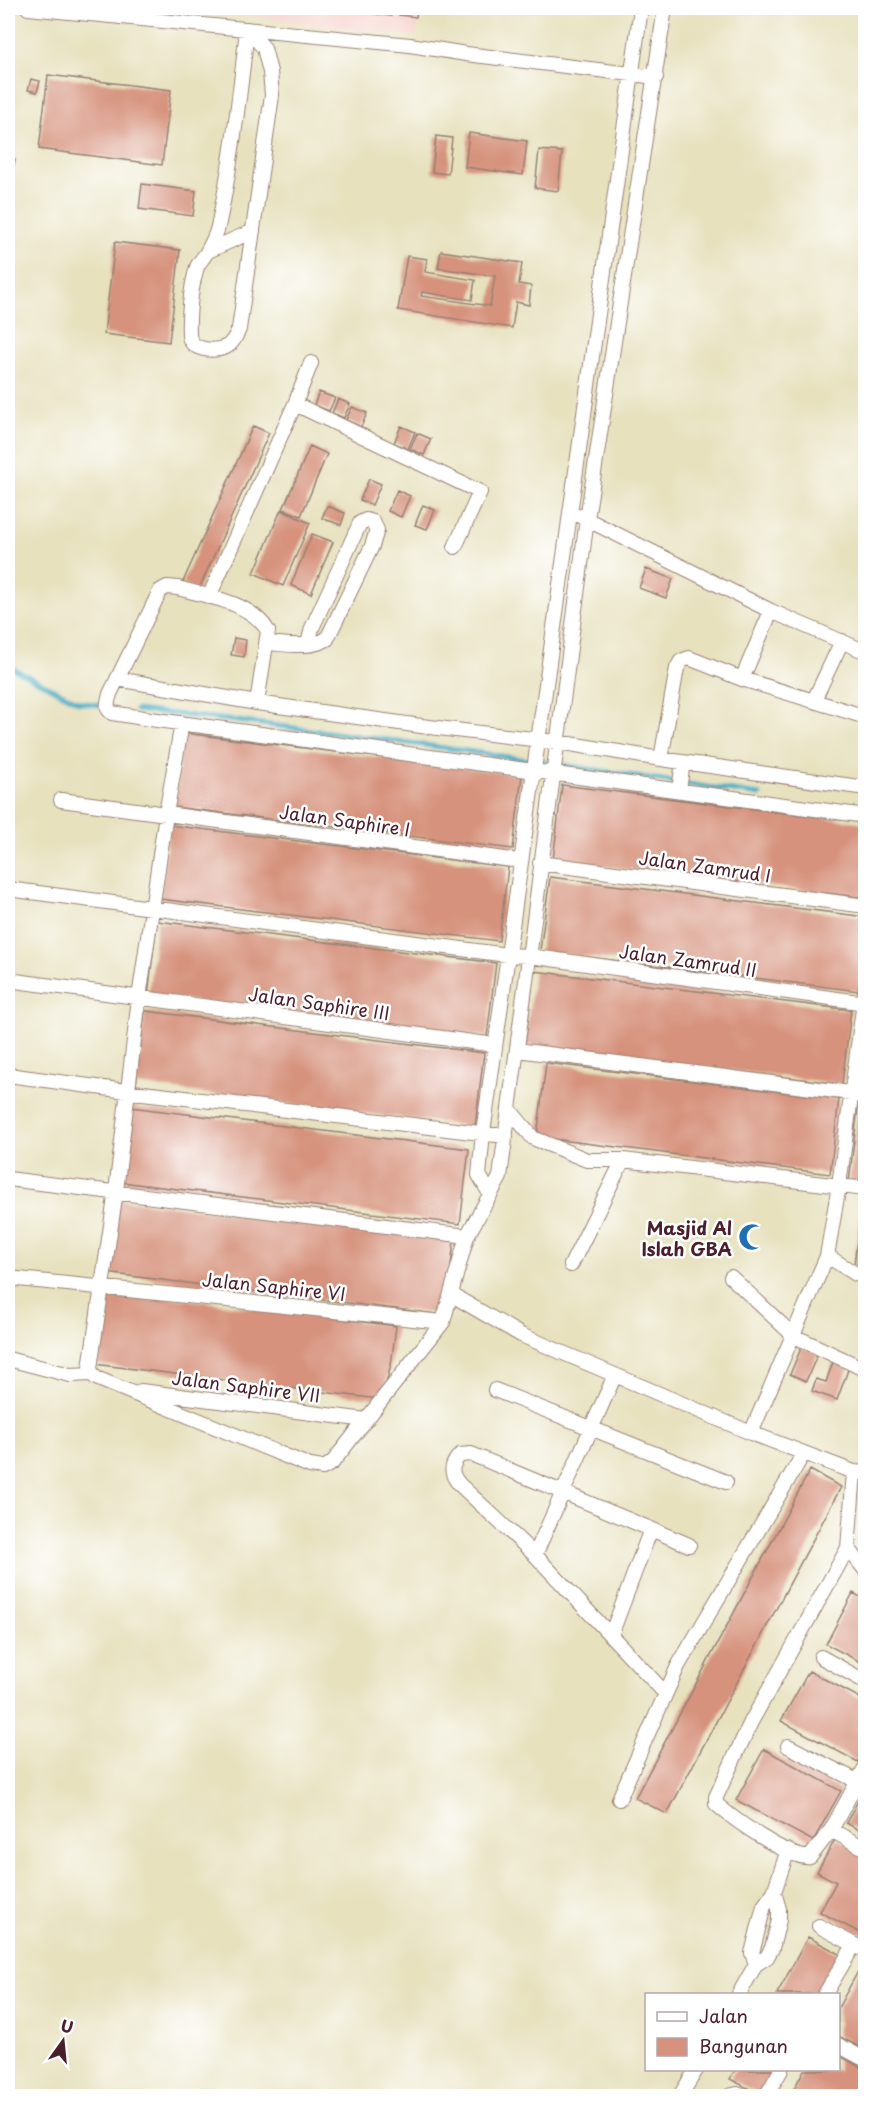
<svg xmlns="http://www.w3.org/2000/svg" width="873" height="2104" font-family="'Playpen Sans',sans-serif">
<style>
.built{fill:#f7d0ca}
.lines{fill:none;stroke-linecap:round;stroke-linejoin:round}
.stream{stroke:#44abc3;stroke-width:5}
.building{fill:#d6927c}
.minor-casing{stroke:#988074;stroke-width:16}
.minor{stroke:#fff;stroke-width:14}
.labels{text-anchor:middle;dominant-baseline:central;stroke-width:5;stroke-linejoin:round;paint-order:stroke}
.street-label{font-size:18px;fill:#4a1f2b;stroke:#fff}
.poi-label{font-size:18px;font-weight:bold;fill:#4a1f2b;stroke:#fff;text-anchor:end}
</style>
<rect width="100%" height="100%" fill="#fff"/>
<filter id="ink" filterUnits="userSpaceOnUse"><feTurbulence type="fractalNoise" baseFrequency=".0167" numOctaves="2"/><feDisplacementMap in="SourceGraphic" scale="12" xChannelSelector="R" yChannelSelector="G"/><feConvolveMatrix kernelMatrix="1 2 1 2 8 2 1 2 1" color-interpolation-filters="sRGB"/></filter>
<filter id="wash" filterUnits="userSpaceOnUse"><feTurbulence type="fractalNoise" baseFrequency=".008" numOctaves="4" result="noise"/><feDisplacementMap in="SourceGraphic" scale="24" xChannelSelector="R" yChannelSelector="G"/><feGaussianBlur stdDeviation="1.35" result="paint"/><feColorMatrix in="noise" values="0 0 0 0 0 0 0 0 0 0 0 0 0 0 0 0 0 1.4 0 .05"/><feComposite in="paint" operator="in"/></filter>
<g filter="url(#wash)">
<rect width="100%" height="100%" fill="#e7e1be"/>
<!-- built -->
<path class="built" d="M186 8H421L416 36Z"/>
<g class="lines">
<!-- stream -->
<path class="stream" d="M8 666 79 702 106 706
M136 710C345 731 553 763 760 795"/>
</g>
<g id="blocks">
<!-- building -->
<path class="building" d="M334 8H392L391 16Z
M400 8H417L416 17 399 15Z
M48 75 171 90 162 165 39 149Z
M31 79 40 81 37 92 28 90Z
M469 133 527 141 523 175 465 167Z
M436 136 452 138 448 174 432 172Z
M539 150 562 152 558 191 535 188Z
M8 157 15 159 11 179H8Z
M142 184 196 191 193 216 139 209Z
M115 242 180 250 169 342 104 334Z
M441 251 522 263 519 284 531 286 529 305 516 302 512 328 398 310 407 256 427 259 425 272 475 280 472 300 422 292 421 296 490 306 495 276 438 268Z
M319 392 335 398 329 411 314 405Z
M338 399 350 404 344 418 332 413Z
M352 407 367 413 361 427 346 420Z
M253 426 269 433 198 591 182 584Z
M401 426 415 432 408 449 394 443Z
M417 433 431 439 424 455 410 449Z
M310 446 327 454 301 516 283 509Z
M369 479 381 484 372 505 360 500Z
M397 490 410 496 401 517 388 511Z
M423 505 435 510 427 529 415 525Z
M327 506 345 513 341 525 322 518Z
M281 510 310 523 283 586 254 573Z
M312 534 333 542 311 594 291 585Z
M646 569 673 579 666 598 639 588Z
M234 638 246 640 244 657 231 655Z
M183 733 522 775 513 849 174 807Z
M562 785 866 823V898L553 860Z
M169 825 508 867 499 941 160 899Z
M550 877 866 917 858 991 540 951Z
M157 921 496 963 487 1037 148 995Z
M534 971 851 1010 842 1084 525 1045Z
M145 1011 484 1053 475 1127 136 1085Z
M546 1063 839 1099 830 1174 537 1137Z
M130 1107 469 1149 460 1224 121 1182Z
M858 1108 866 1109V1184L849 1182Z
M863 1197 866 1198V1273L853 1271Z
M115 1199 454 1241 445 1315 106 1273Z
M103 1289 396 1326 391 1365 382 1398H371L94 1364Z
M802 1346 818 1353 806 1381 790 1374Z
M833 1362 849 1367 837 1400 812 1391 816 1379 826 1382Z
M810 1470 841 1487 667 1814 635 1798Z
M853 1593 866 1600V1665L826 1644Z
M809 1671 866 1701V1749L858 1762 781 1721Z
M764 1749 841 1791 813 1841 736 1800Z
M866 1786V1834L846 1823Z
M836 1838 866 1854V1936L820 1912 836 1882 817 1872Z
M808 1937 842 1955 821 1994H777Z
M861 1966 866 1968V2050L838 2036V2008Z
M838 2055 866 2070V2093L864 2096H790L804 2070H838Z
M735 2070H779L763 2096 730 2079Z"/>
</g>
</g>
<g filter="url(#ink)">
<use href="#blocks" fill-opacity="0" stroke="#988074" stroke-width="1.5"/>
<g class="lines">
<defs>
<path id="minor" d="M28 8 410 45 466 54 656 77
M247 29 264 48 270 72 272 95 239 329C236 336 233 343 226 347 214 352 190 351 189 335 188 314 191 287 197 267 199 262 204 257 207 252 211 245 216 235 218 227 232 162 240 95 247 29Z
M208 251 253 231
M295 404 311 363
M580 516 771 611 866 652
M209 597 295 404 480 492 455 547
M266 643C285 644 310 649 327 639L372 546 377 530 373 522 366 520 360 523 312 628 308 644
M117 679 257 703 421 726 558 742 661 759 866 788
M742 679 771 611
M814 700 842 641
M257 703 268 631C251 602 209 597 178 588L167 587 160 591 110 694C108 702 105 708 112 713L150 719 866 816
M182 723 166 814 139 998 116 1191 90 1368 92 1374 96 1378 310 1466 323 1468 332 1463 443 1322 467 1236 500 1177 587 519 665 8
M661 759 677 668 681 661 689 658 742 679 866 717
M679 790 683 762
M61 800 520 861
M540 863 866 906
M8 889 507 955 529 956 866 1003
M8 980 495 1045
M517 1050 866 1095
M8 1075 126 1091 506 1136
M509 1109 533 1138 587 1160H623L866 1189
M8 1179 467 1236
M490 1194 479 1175 483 1133 641 8
M827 1256 856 1274 866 1277
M571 1265 623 1160
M731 1277 794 1336 866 1370
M8 1278 443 1322
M452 1295 521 1335 751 1433 854 1472 866 1473
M8 1359 70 1375 92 1374
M495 1390 726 1482
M141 1391 366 1420
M751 1433 827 1256 839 1185 866 987
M854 1472 848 1548 751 1722 716 1797V1804C732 1818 790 1860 810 1857L831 1830 866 1766
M848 1548 866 1571
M535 1555 615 1375
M611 1635 651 1529
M821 1657 866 1682
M665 1693 535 1555 459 1484C450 1473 450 1466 460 1455L471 1454 689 1545
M788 1746 857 1781
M619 1799 678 1666 804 1453
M831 1830 866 1849
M819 1926 866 1951
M756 1964 752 1953 764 1906 774 1892 788 1850
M739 1994 756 1964 767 1957 772 1948 779 1920V1909L774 1892
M825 1994 854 1945
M838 2045 866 2060
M680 2096 696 2070
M729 2096 737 2094 742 2096
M766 2096 781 2070"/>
</defs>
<!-- minor casing -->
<use href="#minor" class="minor-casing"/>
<!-- minor -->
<use href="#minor" class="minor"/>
</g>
</g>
<!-- icons -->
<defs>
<symbol id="mosque-bare" viewBox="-9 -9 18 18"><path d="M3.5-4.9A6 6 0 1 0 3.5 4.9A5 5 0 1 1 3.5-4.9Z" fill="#1f6fb2" stroke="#fff" stroke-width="2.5" paint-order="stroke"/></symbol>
</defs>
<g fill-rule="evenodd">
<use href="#mosque-bare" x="733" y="1218" width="38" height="38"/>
</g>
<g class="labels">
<!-- street labels -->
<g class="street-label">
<text transform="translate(345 820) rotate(8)">Jalan Saphire I</text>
<text transform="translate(705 866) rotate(8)">Jalan Zamrud I</text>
<text transform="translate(688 960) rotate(8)">Jalan Zamrud II</text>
<text transform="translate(319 1003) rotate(8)">Jalan Saphire III</text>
<text transform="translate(274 1286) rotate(6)">Jalan Saphire VI</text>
<text transform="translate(246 1386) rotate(7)">Jalan Saphire VII</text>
</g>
<!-- poi labels -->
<g class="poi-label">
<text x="732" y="1227">Masjid Al<tspan x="732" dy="21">Islah GBA</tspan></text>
</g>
</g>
<!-- margin -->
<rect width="873" height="2104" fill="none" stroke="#fff" stroke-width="30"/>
<!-- legend -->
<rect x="645" y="1993" width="195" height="78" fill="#ffffff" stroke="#b7a5aa" stroke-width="1.5"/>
<rect x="657" y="2012" width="30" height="9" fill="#ffffff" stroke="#b7a5aa" stroke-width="1.5"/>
<text x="699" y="2023" font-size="18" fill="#4a1f2b">Jalan</text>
<rect x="657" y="2038" width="30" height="18" fill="#d6927c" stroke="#b7a5aa" stroke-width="1.5"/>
<text x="699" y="2053" font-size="18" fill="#4a1f2b">Bangunan</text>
<!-- north arrow -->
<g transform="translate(63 2041) rotate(15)" stroke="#ffffff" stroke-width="4.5" paint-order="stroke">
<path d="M0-4.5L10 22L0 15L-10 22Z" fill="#4a1f2b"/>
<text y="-9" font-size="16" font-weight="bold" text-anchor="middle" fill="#4a1f2b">U</text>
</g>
</svg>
